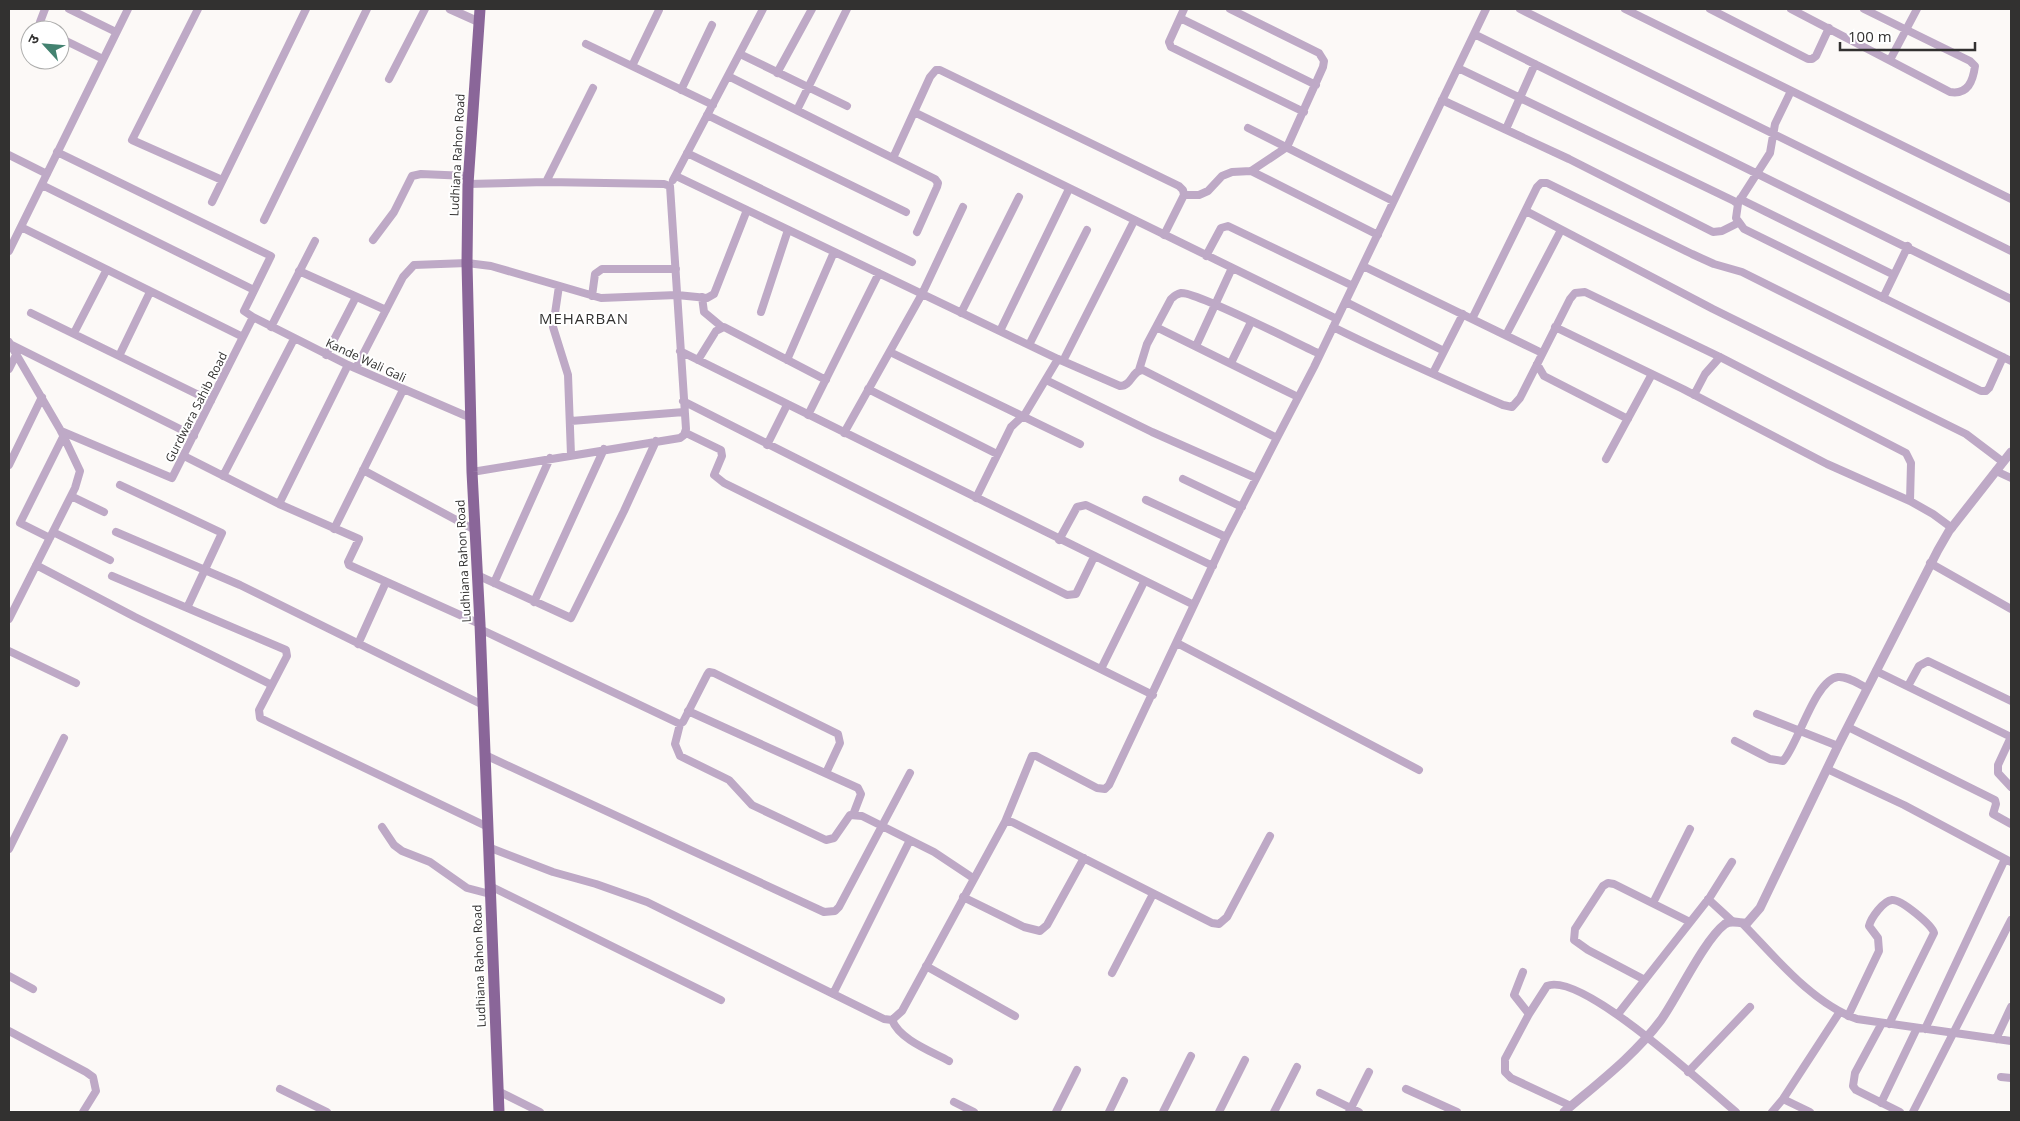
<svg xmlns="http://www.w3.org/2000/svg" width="2020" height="1121" font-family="'Open Sans','Noto Sans Devanagari',sans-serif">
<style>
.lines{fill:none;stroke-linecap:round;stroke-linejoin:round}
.minor{stroke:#bea9c6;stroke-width:8}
.tertiary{stroke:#bea9c6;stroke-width:9}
.primary{stroke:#8a6699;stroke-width:11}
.labels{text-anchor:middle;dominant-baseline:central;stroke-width:4;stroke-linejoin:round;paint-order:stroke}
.street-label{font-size:12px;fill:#323130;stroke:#fff}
.quarter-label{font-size:15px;letter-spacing:1px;fill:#323130;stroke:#fff}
</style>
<rect width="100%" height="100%" fill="#fcf9f7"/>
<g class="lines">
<!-- minor -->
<path class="minor" d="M45 9 40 22 45 30
M69 9 116 32
M198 9 132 140 222 180
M1184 9 1169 42 1171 47 1304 112
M1520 9 2011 251
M1625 9 2011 199
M1710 9 1808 59H1812L1816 56 1829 28
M1791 9 1950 92C1968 95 1973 81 1975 66L1970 61 1864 9
M1180 18 1316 85
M1474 34 2011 299
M60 38 103 59
M586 44 713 105
M740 54 847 106
M1890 60 1917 9
M632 66 659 10
M1458 68 1734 201 1738 204 1736 218 1744 229 2011 361
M777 73 812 9
M728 76 935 179 938 183 937 187 917 232
M389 79 425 9
M681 90 712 25
M1442 100 1569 159 1713 232 1722 231 1738 223
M797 110 847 9
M914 112 1337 319
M707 115 906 212
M1248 128 1393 201
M1506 129 1535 64
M57 152 271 256 244 311 253 317 348 365 471 418
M687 153 912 262
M9 155 47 174
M893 158 930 77 936 70H940L1179 186 1183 190 1184 195 1164 235
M1251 171 1378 235
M676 176 1058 359 1120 386C1132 386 1132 370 1143 370L1277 438 1226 537 1109 785 1105 789 1097 788 1036 756H1032L1005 822
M673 180 763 9
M546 182 593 88
M468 184 546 182 664 184 670 186 686 429 684 435 680 438 472 472
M42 185 254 290
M1184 195H1199L1208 191 1222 176 1232 172 1251 171 1287 147 1323 67 1324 61 1319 53 1230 9
M1740 199 1894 275
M212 202 306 9
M1738 203 1770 153 1775 124 1791 91
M1526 211 1713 309 1966 434 2003 462
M264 220 367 9
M21 227 243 337
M373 240 394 212 412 176 421 174 468 176
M9 251 128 9
M1206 256 1221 228 1228 226 1353 286
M1363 266 1542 353
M299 271 386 310
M559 286 553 327 568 375 571 455
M592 296 595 274 602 269H676
M702 297 704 312 722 327
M1883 298 1908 246
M1346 302 1444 351
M761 312 788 230
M31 313 211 401
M961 313 1019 197
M1472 319 1537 187 1541 183H1547L1692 254 1714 264 1742 272 1981 391H1986L1989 388 2003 357
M271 327 315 241
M1156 327 1298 397
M1333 327C1389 355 1446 380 1503 405L1512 407 1520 398 1570 299 1575 293 1585 292 1720 357 1906 453 1911 463 1910 501
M1555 327 1683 389 1827 464 1910 501 1933 514 1952 528
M1000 331 1069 189
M74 333 106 271
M1506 335 1561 230
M9 342 61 431 80 471 75 488 9 619
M10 344 194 436
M1029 345 1087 230
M1196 346 1232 268
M680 351 1194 605
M890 352 1080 444
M120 354 150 292
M326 355 356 297
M698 360 716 331 724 327 826 380
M787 360 834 252
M1063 361 1134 221
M1231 363 1251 322
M1537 364 1544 376 1628 419
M356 368 403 277 414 265 467 263 491 266 601 298 677 295 707 298 714 294 747 210
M9 369 16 355
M1139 370 1147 344 1171 299C1174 296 1176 294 1181 293 1197 292 1298 344 1320 354
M1433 373 1463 314
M1046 380 1152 432 1256 478
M868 389 997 454
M1694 395 1705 374 1720 357
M683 401 1067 595 1076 594 1094 557
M808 415 879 273
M571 421 684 412
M61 431 172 478 253 317
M686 433 721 450 722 456 714 475 724 483 1153 695
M844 433 922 294 963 207
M1277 438 1314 367 1486 9
M767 445 787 405
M184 456 279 504 359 539 348 562 349 565 480 624
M1606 459 1652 374
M9 465 42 397
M363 470 475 530
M1996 471 2011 478
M223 476 294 339
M1183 479 1242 507
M120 485 222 533 187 608
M71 496 104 512
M976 498 1011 427 1025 414 1058 359
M1146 500 1226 537
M279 504 348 365
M334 529 403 390
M53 532 110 560
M116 532 240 585 483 705
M50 538 20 523 64 435
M1059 540 1077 507 1086 505 1213 566
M1930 563 2011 609
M36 565 135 617 272 685
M477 575 571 618 624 511 656 441
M112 576 286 650 287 656 259 710 260 718 488 827
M494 583 550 458
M534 602 604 449
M480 629 680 724 683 722 707 675 709 672 714 673 838 734 840 743 826 773
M1177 643 1419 770
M358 644 386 582
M9 651 76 683
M1101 669 1144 582
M1876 671 2011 737
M1908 686 1919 666 1928 661 2011 701
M688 711 858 788 861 794 853 815
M1757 714 1838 746
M680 724 675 744 680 756 729 780 752 805 826 840 834 838 850 815 862 816 934 852 973 878
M1848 727 1995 800 1996 804 1993 814 2011 824
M2011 737 1998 765V773L2011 787
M1735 741 1770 759 1783 761C1798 745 1815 679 1838 677 1848 676 1858 684 1867 688
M485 755 824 912 835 911 839 907 910 773
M1827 769 1904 805 2011 862
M382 827 394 845 402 851 430 862 467 888 490 894
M488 847 553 872 596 884 647 902 884 1019 892 1020 902 1011 1005 822H1012L1212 923 1219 924 1227 917 1270 836
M9 849 64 738
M490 886 721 1000
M963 897 1024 927 1040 931 1047 925 1084 858
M1708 899 1732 921
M1653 903 1690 829
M1742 923C1775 957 1813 1004 1857 1019L2011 1041
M926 966 1015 1016
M1523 972 1514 995 1529 1014 1505 1059V1072L1511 1078 1571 1106
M1112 973 1153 894
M9 976 33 989
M1645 980 1588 950 1574 940 1575 929 1603 886 1608 883 1614 884 1690 922
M833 994 910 840
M1529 1014 1547 986C1582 971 1707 1088 1736 1112
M1618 1014 1710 897 1732 862
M1848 1016 1879 951 1878 938 1869 926C1871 918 1883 901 1892 900 1901 899 1932 925 1934 933L1889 1024
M892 1020C900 1040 931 1051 949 1061
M1882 1023 1855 1073 1853 1086 1856 1090 1900 1112
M1925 1029 2005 859
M9 1031 86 1072 93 1077 96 1091 83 1112
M1996 1039 2011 1007
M1688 1072 1750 1007
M2001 1077 2011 1078
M280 1089 327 1112
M1406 1089 1457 1112
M498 1091 540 1112
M1320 1093 1359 1112
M1783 1099 1810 1112
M954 1102 974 1112
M1881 1103 1917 1028
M1056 1112 1077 1070
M1109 1112 1124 1081
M1163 1112 1191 1056
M1219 1112 1245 1060
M1274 1112 1297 1067
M1349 1112 1369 1072
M1772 1112 1783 1099 1839 1013
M1913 1112 2011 920"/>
<!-- tertiary -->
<path class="tertiary" d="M450 9 479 22
M1564 1112C1598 1083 1634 1056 1661 1020 1678 996 1704 940 1725 924 1732 919 1739 924 1747 923L1760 908 1838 746 1938 550 1949 531 2011 452"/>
<!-- primary -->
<path class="primary" d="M480 9 468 184 467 263 472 472 480 624 499 1112"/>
</g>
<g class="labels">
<!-- street labels -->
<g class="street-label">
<text transform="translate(457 155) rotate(-87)">Ludhiana Rahon Road</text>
<text transform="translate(366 360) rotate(25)">Kande Wali Gali</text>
<text transform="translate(196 407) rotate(-63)">Gurdwara Sahib Road</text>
<text transform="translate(463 561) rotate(-93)">Ludhiana Rahon Road</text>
<text transform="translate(479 966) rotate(-92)">Ludhiana Rahon Road</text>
</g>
<!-- quarter labels -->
<g class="quarter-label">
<text x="584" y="318">MEHARBAN</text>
</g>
</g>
<!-- border -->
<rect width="2020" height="1121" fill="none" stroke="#323130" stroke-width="20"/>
<!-- north arrow -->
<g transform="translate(45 45) rotate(296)"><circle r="24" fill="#ffffff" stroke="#adadac"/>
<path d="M0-4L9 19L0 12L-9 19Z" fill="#438270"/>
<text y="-8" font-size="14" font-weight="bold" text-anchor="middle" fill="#323130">उ</text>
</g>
<!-- scale -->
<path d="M1840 42v8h135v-8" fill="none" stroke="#323130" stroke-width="2.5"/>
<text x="1848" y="42" font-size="15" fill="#323130" stroke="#ffffff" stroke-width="4" paint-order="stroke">100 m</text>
</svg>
